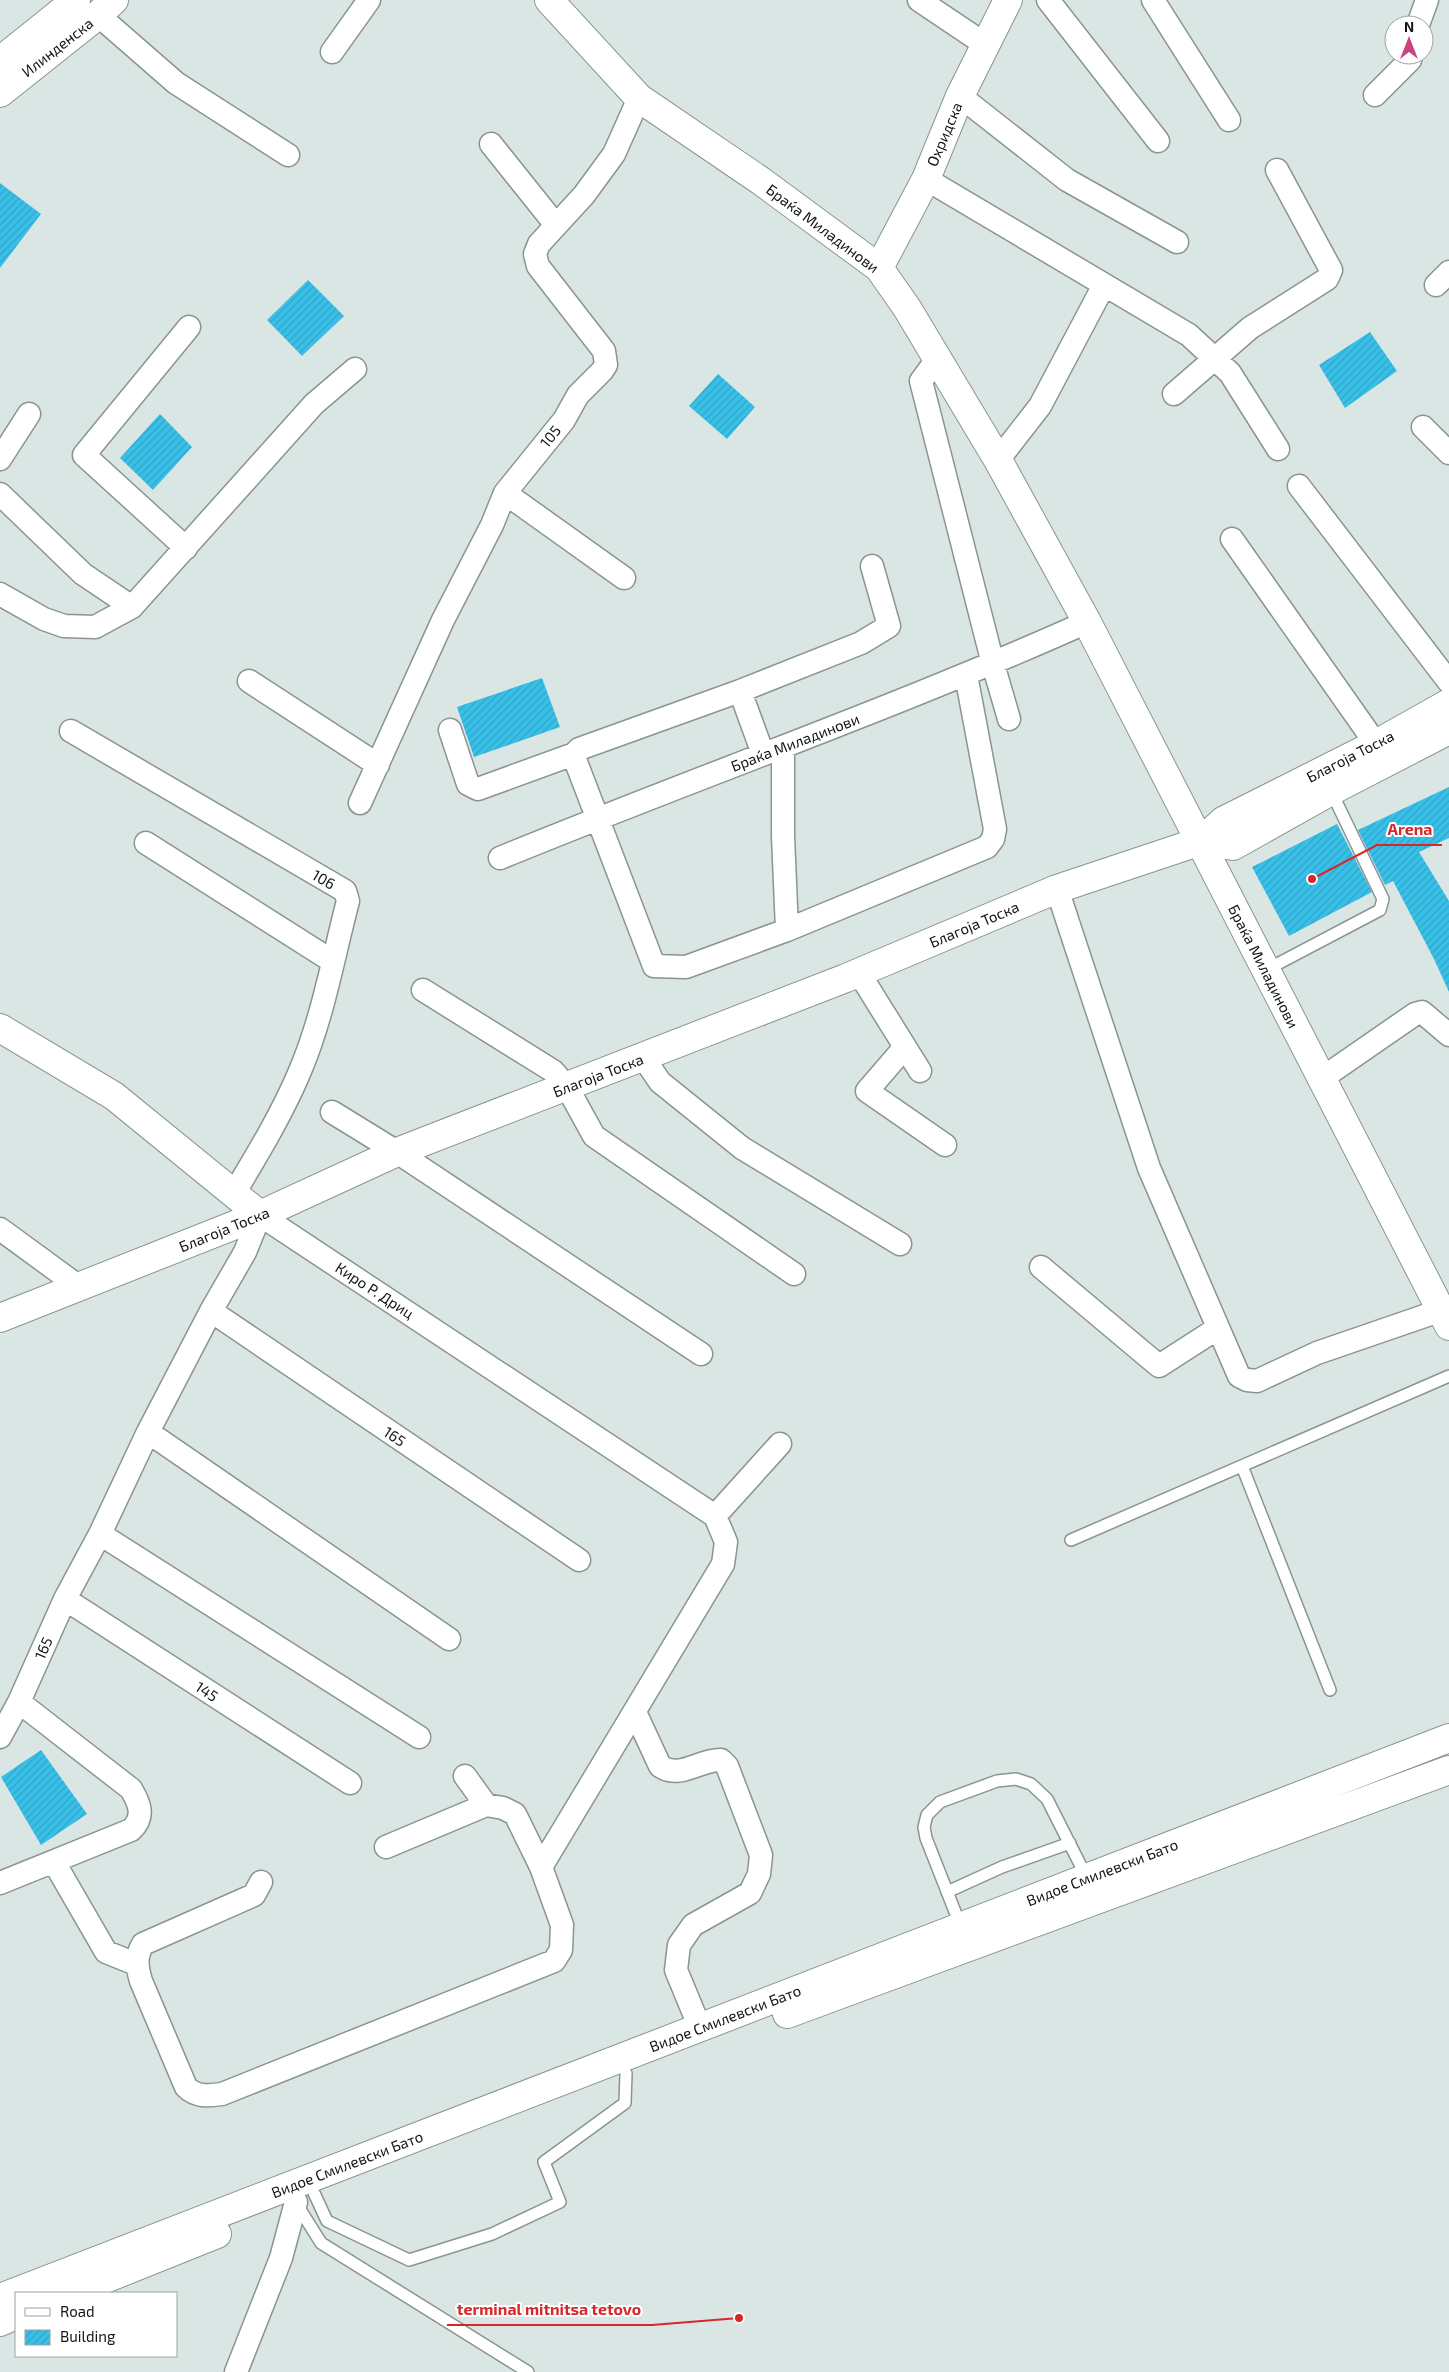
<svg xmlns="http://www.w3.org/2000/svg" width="1449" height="2372" font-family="'Exo 2',sans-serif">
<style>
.building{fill:url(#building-hatch)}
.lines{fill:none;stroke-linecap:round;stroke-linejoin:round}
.lane-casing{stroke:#8a9493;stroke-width:14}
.street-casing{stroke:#8a9493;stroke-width:25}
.secondary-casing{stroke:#8a9493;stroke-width:30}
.lane{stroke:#fff;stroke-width:11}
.street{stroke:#fff;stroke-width:22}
.secondary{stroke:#fff;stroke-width:28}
.labels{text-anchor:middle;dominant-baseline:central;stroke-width:4;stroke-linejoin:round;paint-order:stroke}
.street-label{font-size:15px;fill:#111514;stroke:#fff}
.leader{fill:none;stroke:#d62828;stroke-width:2}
.callout-dot{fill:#d62828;stroke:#fff;stroke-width:2}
.callout-label{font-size:16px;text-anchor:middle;font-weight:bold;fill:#d62828;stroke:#fff;stroke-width:4;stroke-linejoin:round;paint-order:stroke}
</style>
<defs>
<pattern id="building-hatch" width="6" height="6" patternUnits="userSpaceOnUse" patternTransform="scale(1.25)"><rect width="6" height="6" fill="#39c0e8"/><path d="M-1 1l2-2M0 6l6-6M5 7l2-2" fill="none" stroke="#31a4c6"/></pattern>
</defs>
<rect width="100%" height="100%" fill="#dae6e4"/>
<!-- building -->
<path class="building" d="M0 183 41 214 0 268Z
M308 280 344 316 302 356 267 320Z
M1370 332 1397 371 1345 408 1319 365Z
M718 374 755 407 727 439 689 406Z
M160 414 192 447 153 490 120 458Z
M542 678 560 727 474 757 457 707Z
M1449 787V838L1419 852 1449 901V992L1434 959 1393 881 1385 885 1358 830Z
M1337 824 1372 892 1289 936 1252 867Z
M41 1750 87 1814 41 1845 1 1777Z"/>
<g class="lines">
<defs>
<path id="lane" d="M1266 970 1380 910 1383 899 1331 791
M1242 1466 1330 1690
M1071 1540 1449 1376
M947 1892 1002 1867 1070 1843
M961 1927 926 1838 924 1827 927 1815 940 1802 997 1781 1016 1779 1031 1784 1047 1799 1087 1878
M314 2193 327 2221 409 2260 492 2234 560 2202 544 2162 625 2103 626 2073
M296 2203 321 2243 528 2372"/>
<path id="street" d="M919 0 986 45
M1048 0 1158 141
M1153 0 1229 120
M98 15 176 83 288 155
M1418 25 1427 0
M332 52 369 0
M1375 95 1410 60 1411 55
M960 96 1067 180 1177 242
M491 144 555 224
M926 179 1189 335 1230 373 1278 449
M1436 285 1449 272
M938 358 921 381 993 664 1009 719
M1174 394 1250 328 1327 279 1331 270 1277 170
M1423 427 1449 453
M0 459 29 414
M998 460 1040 406 1104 285
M1299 486 1449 682
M505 493 624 578
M0 494 83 574 132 607
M1232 539 1376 744
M186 548 84 455 189 327
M0 594 44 619 64 626 95 627 132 607 314 404 355 369
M249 681 378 765
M740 691 763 754
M450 730 468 784 478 789 574 754
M71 731 345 891 348 901C333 958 323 1017 300 1071 282 1114 257 1155 233 1195
M783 747V836L787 930 987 847 993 839 995 829 966 675
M360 803 443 620 492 525 505 493 564 420 578 395 602 371 606 365 604 351 538 266 535 254 539 244 584 195 614 154 639 98
M146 843 332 961
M500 858C695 778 895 708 1087 622
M1057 889 1149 1168 1239 1376 1247 1380 1257 1381 1317 1353 1442 1310
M787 930 686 967 654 966 576 762 574 754 579 749 740 691 861 643 889 626 872 566
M859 973 920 1071
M423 990 553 1071 567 1087 594 1136 794 1274
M905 1047 867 1091 945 1145
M643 1057 660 1082 742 1148 900 1244
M1321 1079 1415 1014 1422 1012 1449 1035
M332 1112 397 1152 701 1354
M0 1229 78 1286
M1041 1267 1159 1366 1218 1328
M211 1311 579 1560
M148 1432 449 1639
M715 1516 780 1444
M100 1534 419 1737
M65 1599 350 1783
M635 1712 660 1766C680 1780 700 1759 721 1760L727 1766 761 1855 759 1874 750 1893 693 1925 679 1945 676 1970 700 2028
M0 1737 19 1702 65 1599 100 1534 148 1432 211 1311 245 1252 260 1215 715 1516 726 1542 723 1564 541 1867
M386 1847 486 1805
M54 1862 106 1952 136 1964
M261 1882 254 1895 143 1944C135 1957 137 1967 141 1981L186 2087C196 2097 208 2096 222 2094L554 1961 561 1950 562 1925 541 1867 515 1814 503 1808 486 1805 465 1776
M0 1883 131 1830C145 1817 140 1804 131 1789L19 1702
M236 2372 281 2258 296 2202"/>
<path id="secondary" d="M549 0 639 98 761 181 879 268 907 308 998 460 1087 622 1449 1326
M0 61 76 0
M0 93 98 15 114 0
M879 268 926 179 960 96 1008 0
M1201 841 1233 846 1331 791 1449 730
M0 1028 114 1096 260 1215
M0 1318 260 1215 397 1152 846 978 1057 889 1201 841 1223 821 1376 744 1449 703
M787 2014 1449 1770
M70 2293 217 2234
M0 2298 1449 1738
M0 2322 16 2315"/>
</defs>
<!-- lane casing -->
<use href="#lane" class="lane-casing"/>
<!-- street casing -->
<use href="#street" class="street-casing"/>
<!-- secondary casing -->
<use href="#secondary" class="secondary-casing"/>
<!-- lane -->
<use href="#lane" class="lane"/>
<!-- street -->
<use href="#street" class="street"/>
<!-- secondary -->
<use href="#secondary" class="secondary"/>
</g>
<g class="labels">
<!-- street labels -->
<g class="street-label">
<text transform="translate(57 47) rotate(-38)">Илинденска</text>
<text transform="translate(944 134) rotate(-67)">Охридска</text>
<text transform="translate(823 228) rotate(37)">Браќа Миладинови</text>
<text transform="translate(550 436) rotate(-51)">105</text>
<text transform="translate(795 742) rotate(-21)">Браќа Миладинови</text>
<text transform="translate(1350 756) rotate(-27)">Благоја Тоска</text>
<text transform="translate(324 879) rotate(30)">106</text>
<text transform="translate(974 924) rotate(-23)">Благоја Тоска</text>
<text transform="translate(1264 966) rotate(63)">Браќа Миладинови</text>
<text transform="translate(598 1075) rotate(-21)">Благоја Тоска</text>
<text transform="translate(224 1229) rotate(-22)">Благоја Тоска</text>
<text transform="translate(375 1290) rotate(33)">Киро Р. Дриц</text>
<text transform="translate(395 1436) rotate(34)">165</text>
<text transform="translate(43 1648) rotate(-66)">165</text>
<text transform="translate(207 1691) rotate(33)">145</text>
<text transform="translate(1102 1872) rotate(-21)">Видое Смилевски Бато</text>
<text transform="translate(725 2018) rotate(-21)">Видое Смилевски Бато</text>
<text transform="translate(347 2164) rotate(-21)">Видое Смилевски Бато</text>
</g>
</g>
<!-- callouts -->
<path class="leader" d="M1312 879L1377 845H1442M739 2318L652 2325H447"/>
<g class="callout-dot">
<circle cx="1312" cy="879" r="5"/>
<circle cx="739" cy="2318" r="5"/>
</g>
<g class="callout-label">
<text x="1410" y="835">Arena</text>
<text x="549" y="2315">terminal mitnitsa tetovo</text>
</g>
<!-- legend -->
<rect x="15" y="2292" width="162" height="65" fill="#ffffff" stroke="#a0a1a1"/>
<rect x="25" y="2308" width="25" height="8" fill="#ffffff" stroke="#a0a1a1"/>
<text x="60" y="2317" font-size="15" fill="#111514">Road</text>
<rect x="25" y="2330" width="25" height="15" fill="url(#building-hatch)" stroke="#a0a1a1"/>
<text x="60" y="2342" font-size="15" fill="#111514">Building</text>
<!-- north arrow -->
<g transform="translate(1409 40)"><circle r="24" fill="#ffffff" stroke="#a0a1a1"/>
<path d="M0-4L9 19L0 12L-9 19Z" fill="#cb437e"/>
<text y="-8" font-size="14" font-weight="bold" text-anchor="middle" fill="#111514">N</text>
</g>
</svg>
